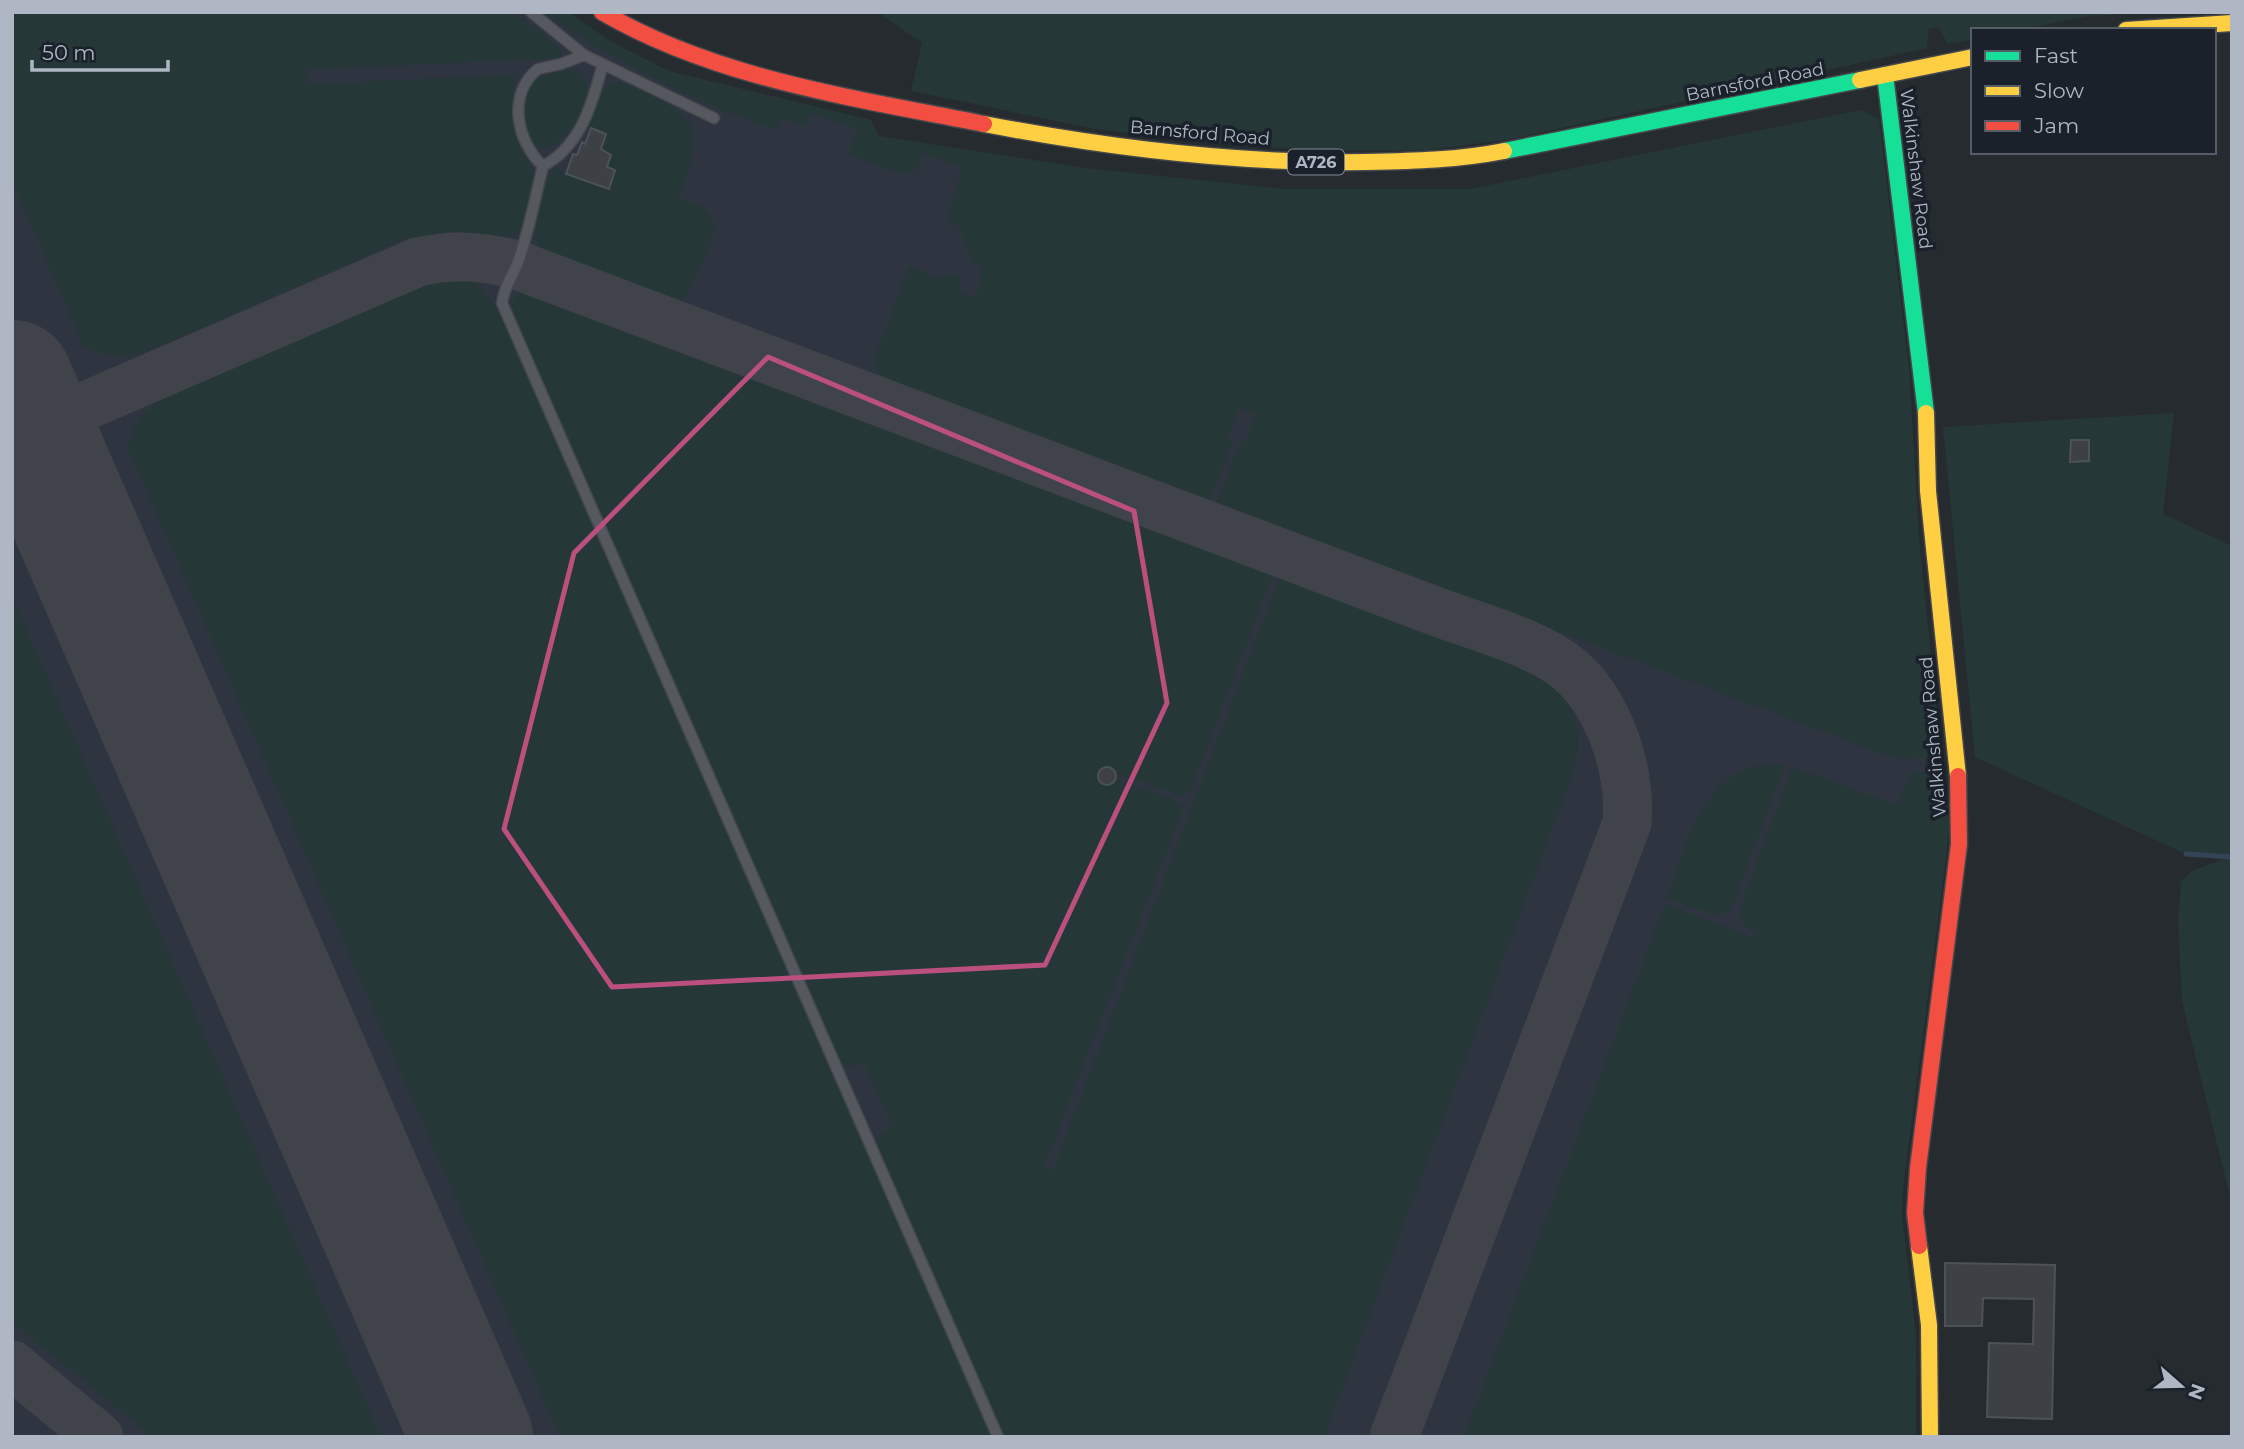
<svg xmlns="http://www.w3.org/2000/svg" width="2244" height="1449" font-family="Montserrat,sans-serif">
<style>
.airport{fill:#2e3540}
.green{fill:#263738}
.lines{fill:none;stroke-linecap:round;stroke-linejoin:round}
.stream{stroke:#344458;stroke-width:5}
.taxiway{stroke:#40444a;stroke-width:49}
.runway{stroke:#40444a;stroke-width:122}
.building{fill:#3d4045;stroke:#4d5259;stroke-width:2}
.lane-casing{stroke:#44474b;stroke-width:13}
.fast-casing{stroke:#44474b;stroke-width:19}
.slow-casing{stroke:#44474b;stroke-width:19}
.jam-casing{stroke:#44474b;stroke-width:19}
.lane{stroke:#55595f;stroke-width:10}
.fast{stroke:#16e098;stroke-width:16}
.slow{stroke:#ffcf43;stroke-width:16}
.jam{stroke:#f24e42;stroke-width:16}
.marked{fill:none;stroke:#bb507f;stroke-width:5;stroke-linejoin:round}
.labels{text-anchor:middle;dominant-baseline:central;stroke-width:7;stroke-linejoin:round;paint-order:stroke}
.shield{fill:#1a212b;stroke:#828a95;stroke-width:2}
.shield-label{font-size:16px;font-weight:bold;fill:#aeb7c3}
.street-label{font-size:18px;fill:#aeb7c3;stroke:#1a212b}
</style>
<rect width="100%" height="100%" fill="#262b30"/>
<!-- airport -->
<path class="airport" d="M12 12H565L628 54 683 78 870 123 879 139 948 148 1926 755 1901 1216 1915 1437H12Z"/>
<!-- green -->
<path class="green" d="M12 12H515L559 48 562 55 560 58 306 70 308 84 511 75 516 78C503 121 535 144 534 184 533 198 527 214 523 228L509 237 454 231 403 240 143 353C121 358 104 357 84 346L12 182Z
M543 12H569L610 41 669 71 871 120 879 136 1085 168 1284 189H1469L1861 110 1879 119 1909 369 1920 550 1939 730 1927 757 1899 760 1217 503 1240 442 1245 443 1255 414 1239 408 1228 437 1233 440 1210 501 881 377 873 363 909 266 937 278 951 274 961 277V294L977 297 981 266 973 263 958 226 946 220 963 167 924 155 918 168 905 175 848 154 857 128 810 114 806 126 780 118 775 130C693 101 615 62 543 12Z
M878 12H2178L2089 16 2019 30H1973V39L1948 44 1938 27 1929 29 1927 48 1512 139 1427 150 1327 151 1226 144 1095 129 911 91 922 43Z
M565 69C613 69 573 148 540 148 519 127 519 101 536 78Z
M615 81C630 84 642 91 656 98 665 103 676 108 684 115 704 133 687 178 679 198 689 202 702 204 709 213 725 234 691 284 680 305L539 247 535 240 541 198 556 164 561 172 609 188 615 170 599 164 600 161 608 163 611 156 601 149 606 135 586 126 598 95Z
M456 276 471 278 499 310 512 336 993 1437H560L128 448C133 421 150 406 172 391L400 290Z
M524 289 1274 571 1191 789 1181 796 1116 773V780L1178 801 1184 806 1044 1167 1052 1172 1281 574 1505 659C1537 674 1577 695 1578 736 1579 747 1575 759 1574 770L1324 1437H1004L878 1148 876 1138 891 1124 864 1063 841 1067 509 312 516 295Z
M2174 413 2163 514 2232 546V1205L2182 1001 2178 921 2181 882 2192 871 2230 857 2186 854 1975 757 1943 427Z
M12 597 381 1437H152L12 1322Z
M1770 764 1785 765 1733 904 1727 911 1715 915 1667 899C1686 845 1701 771 1770 764Z
M1792 767 1897 805 1910 773 1927 772 1950 803 1948 842 1903 1188 1902 1215 1916 1334V1437H1464L1665 904 1754 938 1756 933 1742 923 1740 908Z"/>
<g class="lines">
<!-- stream -->
<path class="stream" d="M2186 854 2232 857"/>
<!-- taxiway -->
<path class="taxiway" d="M12 386 19 397
M32 429 418 262C453 254 482 256 517 265L1432 610C1471 625 1516 636 1553 658 1605 688 1632 766 1627 823L1394 1437
M12 459 54 494 73 523
M12 1365 99 1437"/>
<!-- runway -->
<path class="runway" d="M12 381 472 1437"/>
</g>
<!-- building -->
<path class="building" d="M591 128 606 134 601 149 611 155 607 167 615 170 609 189 566 174 573 154 577 155 582 142 585 144Z
M2071 440H2089V461L2070 462Z
M1098 776a9 9 0 1 1 18 0a9 9 0 1 1-18 0Z
M1945 1263 2055 1265 2052 1419 1987 1417 1989 1343 2033 1344 2034 1299 1983 1298 1982 1326H1945Z"/>
<g class="lines">
<defs>
<path id="lane" d="M531 12 584 55 714 118
M603 64C592 104 581 146 543 166 535 198 529 231 518 262 512 277 504 287 502 303L998 1437
M543 166C516 141 507 94 538 69L561 64 584 55"/>
<path id="fast" d="M1885 75 1926 413
M1504 151 1860 80"/>
<path id="slow" d="M2126 30 2232 23
M1860 80 1973 57
M984 124C1109 148 1238 164 1366 162 1412 161 1459 160 1504 151
M1926 413 1928 491 1958 776
M1919 1246 1929 1325 1930 1437"/>
<path id="jam" d="M602 12C717 79 855 98 984 124
M1919 1246 1915 1213 1918 1168 1959 844 1958 776"/>
</defs>
<!-- lane casing -->
<use href="#lane" class="lane-casing"/>
<!-- fast casing -->
<use href="#fast" class="fast-casing"/>
<!-- slow casing -->
<use href="#slow" class="slow-casing"/>
<!-- jam casing -->
<use href="#jam" class="jam-casing"/>
<!-- lane -->
<use href="#lane" class="lane"/>
<!-- fast -->
<use href="#fast" class="fast"/>
<!-- slow -->
<use href="#slow" class="slow"/>
<!-- jam -->
<use href="#jam" class="jam"/>
</g>
<!-- marked area -->
<path class="marked" d="M768 357 1134 511 1167 703 1045 965 612 987 504 829 574 553Z"/>
<g class="labels">
<!-- shield labels -->
<rect class="shield" x="1288" y="149.5" width="56" height="25" rx="5"/>
<g class="shield-label">
<text x="1316" y="162">A726</text>
</g>
<!-- street labels -->
<g class="street-label">
<text transform="translate(1755 82) rotate(-11)">Barnsford Road</text>
<text transform="translate(1200 133) rotate(5)">Barnsford Road</text>
<text transform="translate(1916 169) rotate(83)">Walkinshaw Road</text>
<text transform="translate(1933 737) rotate(-95)">Walkinshaw Road</text>
</g>
</g>
<!-- border -->
<rect width="2244" height="1449" fill="none" stroke="#aeb7c3" stroke-width="28"/>
<!-- legend -->
<rect x="1971" y="28" width="245" height="126" fill="#1a212b" stroke="#555d68" stroke-width="2"/>
<rect x="1985" y="51" width="35" height="10" fill="#16e098" stroke="#555d68" stroke-width="2"/>
<text x="2034" y="63" font-size="21" fill="#aeb7c3">Fast</text>
<rect x="1985" y="86" width="35" height="10" fill="#ffcf43" stroke="#555d68" stroke-width="2"/>
<text x="2034" y="98" font-size="21" fill="#aeb7c3">Slow</text>
<rect x="1985" y="121" width="35" height="10" fill="#f24e42" stroke="#555d68" stroke-width="2"/>
<text x="2034" y="133" font-size="21" fill="#aeb7c3">Jam</text>
<!-- north arrow -->
<g transform="translate(2181 1386) rotate(110)" stroke="#1a212b" stroke-width="5" paint-order="stroke">
<path d="M0-5L12 26L0 18L-12 26Z" fill="#aeb7c3"/>
<text y="-10" font-size="19" font-weight="bold" text-anchor="middle" fill="#aeb7c3">N</text>
</g>
<!-- scale -->
<path d="M32 60v10h136v-10" fill="none" stroke="#aeb7c3" stroke-width="3.5"/>
<text x="42" y="60" font-size="21" fill="#aeb7c3" stroke="#1a212b" stroke-width="5" paint-order="stroke">50 m</text>
</svg>
